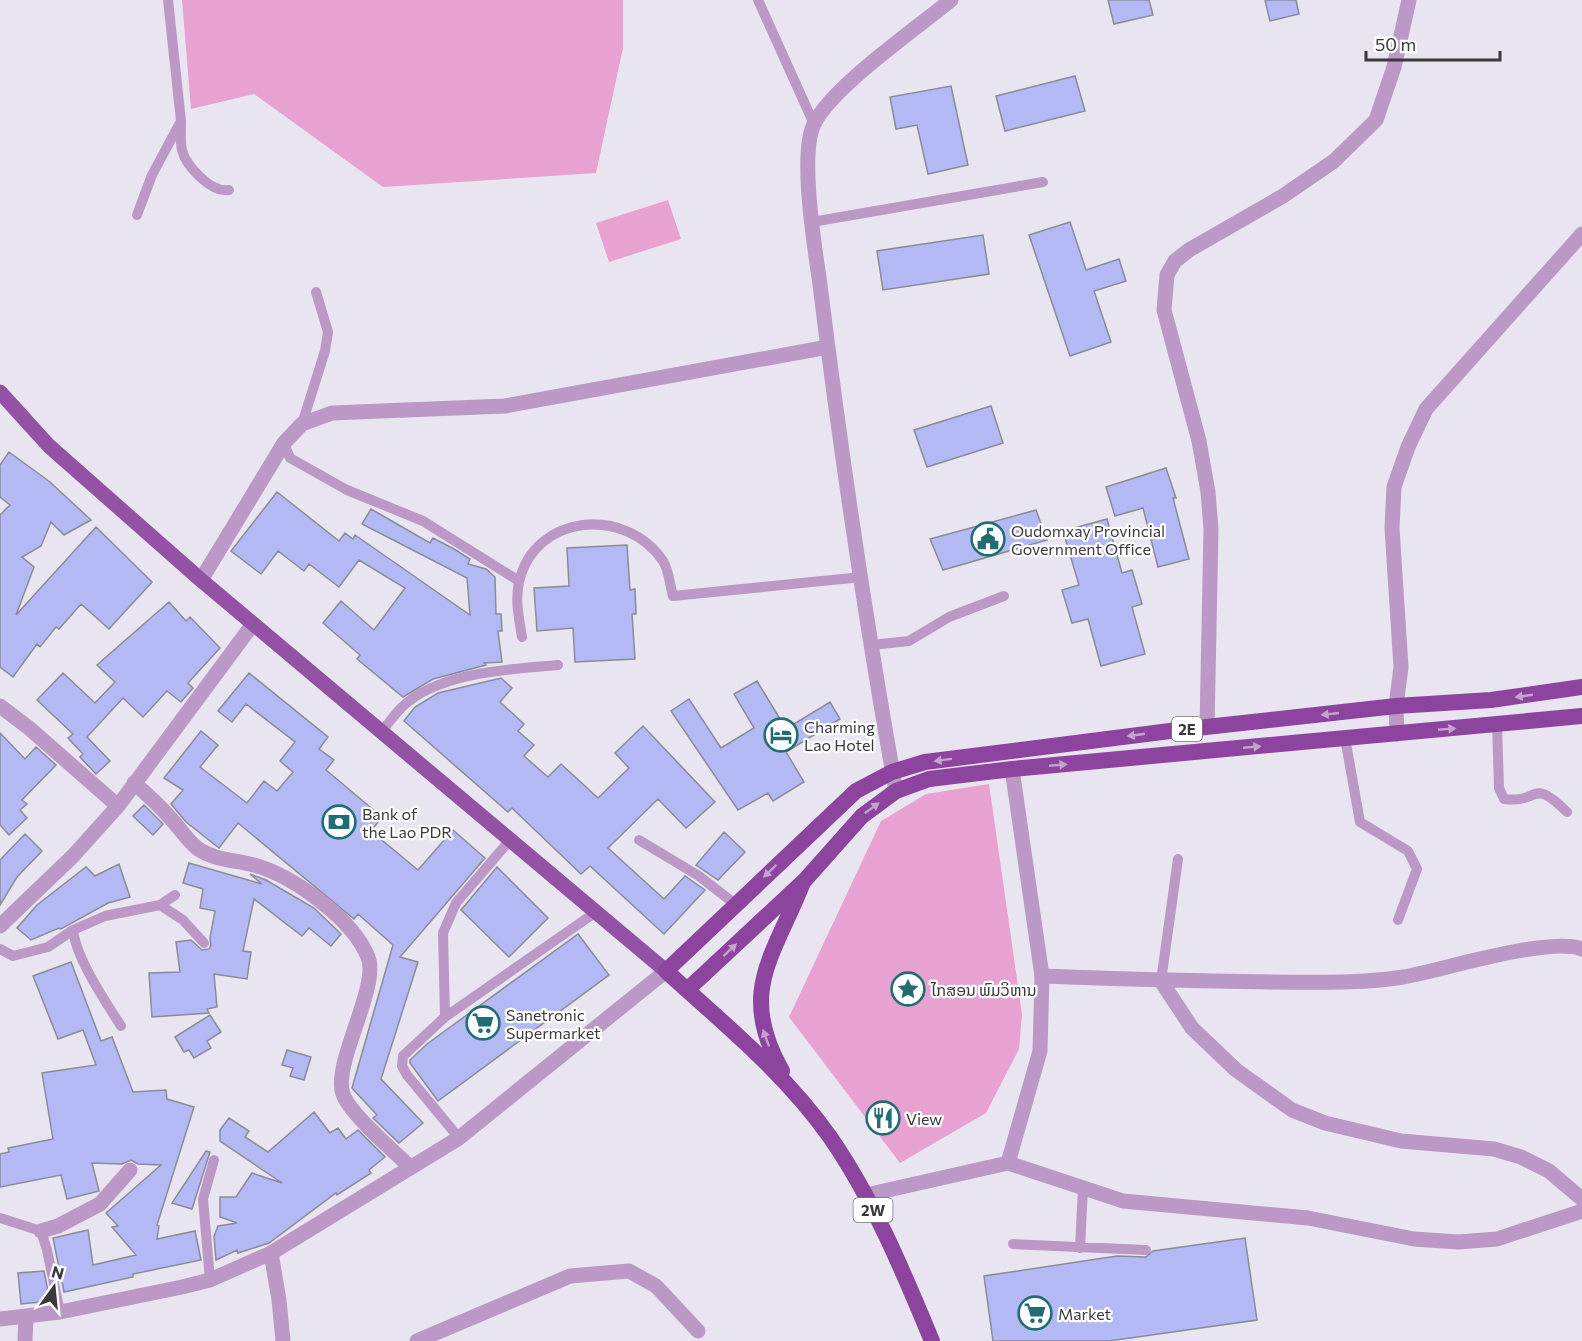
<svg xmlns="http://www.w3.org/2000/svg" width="1582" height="1341" font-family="Commissioner,'Noto Sans Lao',sans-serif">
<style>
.green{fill:#e8a2d2}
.building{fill:#b3b9f5;stroke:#8a8b96;stroke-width:1.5}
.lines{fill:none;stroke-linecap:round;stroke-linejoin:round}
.service{stroke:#bb98c5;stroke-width:10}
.minor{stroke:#bb98c5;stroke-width:15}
.tertiary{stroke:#bb98c5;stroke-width:15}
.primary{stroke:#9352a4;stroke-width:15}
.trunk{stroke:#8c449e;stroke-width:16}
.oneway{fill:#c6a2ce}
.labels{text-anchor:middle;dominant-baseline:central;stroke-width:4.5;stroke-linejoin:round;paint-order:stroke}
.shield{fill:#fff;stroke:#767478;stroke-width:1.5}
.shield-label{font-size:15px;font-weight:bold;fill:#3b393e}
.poi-label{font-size:16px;fill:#3b393e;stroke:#fff;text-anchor:start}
</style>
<rect width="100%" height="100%" fill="#e8e5f0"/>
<!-- green -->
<path class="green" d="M182 0H623V48L596 173 383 187 254 94 191 109Z
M668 200 681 239 609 262 596 223Z
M989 784 1022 1014 1019 1049 986 1113 900 1163 789 1017 881 821 926 794Z"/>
<!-- building -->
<path class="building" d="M1108 0H1149L1153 15 1114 24Z
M1265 0H1296L1299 14 1270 21Z
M1075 76 1085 111 1005 131 996 96Z
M951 86 968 165 928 174 917 125 896 129 890 97Z
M1070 222 1086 270 1119 259 1126 281 1094 291 1111 342 1070 356 1029 235Z
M983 235 989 274 883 290 877 251Z
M991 406 1003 443 927 467 914 430Z
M9 452 50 482 91 520 64 535 51 522 41 546 22 557 34 567 16 615 96 527 152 582 109 629 81 604 59 629 56 627 40 647 37 644 13 677 0 667V515L10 505 0 497V465Z
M1166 468 1176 498H1173L1189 559 1158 567 1143 508 1115 516 1106 487Z
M277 492 339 541 345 533 353 539 355 535 470 615 467 578 362 524 371 509 430 543 433 538 454 549 470 559 468 564 486 569 495 577 496 614H501L502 631H498L502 662 484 663 486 665 433 679 403 697 357 659 360 655 323 623 341 601 374 630 405 588 359 560 339 587 309 564 304 571 278 551 261 574 231 551Z
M1036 510 1047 540 943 570 930 539Z
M1107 519 1122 573 1132 570 1142 604 1132 607 1145 654 1101 666 1088 619 1072 623 1062 590 1079 585 1063 531Z
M627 545 630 590 635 589 636 614H632L635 659 575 662 573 628 537 631 534 588 569 586 567 548Z
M169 602 186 621 190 617 220 648 188 683 193 688 181 702 167 691 143 717 123 698 87 737 110 761 96 774 80 757 83 754 68 738 73 734 37 700 63 673 95 703 115 682 97 665Z
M249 673 328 737 319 749 334 760 326 770 382 817 371 831 418 870 453 830 485 858 400 957 418 962 381 1079 423 1123 399 1143 373 1118 377 1115 352 1088 393 945 358 914 354 919 238 823 219 848 186 822 171 804 183 790 164 778 201 731 218 745 200 767 247 803 264 781 277 791 293 772 280 761 295 742 246 704 232 722 218 711Z
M501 678 512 688 500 702 524 724 518 731 534 745 524 756 548 777 561 764 598 798 629 768 615 753 643 726 715 802 686 828 658 799 608 848 664 899 685 876 705 890 664 934 590 866 581 874 512 808 508 812 404 721 415 707 438 693Z
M757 681 786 729 830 702 840 719 786 752 804 782 773 801 768 793 738 810 671 711 689 699 721 748 754 728 734 694Z
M0 733 25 759 36 747 56 765 22 800 27 804 20 810 27 818 9 835 0 825Z
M144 805 163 824 153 835 133 816Z
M724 832 745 852 718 880 696 865Z
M25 834 42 851 17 877 0 905V860Z
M189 863 262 884 250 874 266 880 314 908 341 934 331 946 309 928 302 936 254 899 243 951 251 952 247 979 214 974 217 1007 207 1009 209 1013 152 1017 149 973 180 972 176 942 191 940 202 950 209 949 211 945 210 938 215 911 200 908 203 889 183 883Z
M119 864 130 897 108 903 61 929 59 928 31 940 17 928 37 905 86 867 95 876Z
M497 867 548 918 509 957 461 910Z
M578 934 609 975 438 1101 410 1063V1060L427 1044Z
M71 962 101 1041 112 1037 133 1092 166 1090 167 1099 194 1107 157 1225 159 1226 157 1239 195 1231 201 1260 133 1274V1277L64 1292 53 1238 88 1230 93 1265 136 1255 112 1227 118 1226 106 1213 161 1165 138 1164 131 1160 122 1164 92 1163 99 1191 67 1199 61 1175 0 1187V1154L9 1152 8 1148 53 1139 42 1073 96 1065 83 1030 58 1039 33 976Z
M898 980H916V993L898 994Z
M210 1015 221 1032 207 1041 211 1048 194 1058 189 1050 184 1052 175 1037Z
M287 1050 311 1057 304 1080 290 1076 293 1068 282 1065Z
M314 1112 330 1133 338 1128 346 1139 358 1130 385 1157 369 1170 371 1173 337 1195 336 1193 269 1243 238 1253 237 1250 216 1260 214 1236 218 1226 237 1223 220 1217V1197H236L252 1173 282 1183 220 1141V1130L229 1118 249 1131 245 1137 268 1152Z
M206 1151 210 1152 192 1209 172 1203Z
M1245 1238 1257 1320 1109 1341H993L984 1276 1117 1256 1146 1257 1153 1251Z
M44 1271 50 1301 21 1304 18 1273Z"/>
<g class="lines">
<!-- service -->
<path class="service" d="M758 0 814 124
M181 121C181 130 180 141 182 150 186 166 211 193 229 190
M137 215 152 175 181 121 168 0
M812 222 1043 182
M302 424 325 351 328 332 316 292
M284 443 290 458 347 490 423 521 519 581
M522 637C519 619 515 601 519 582 535 513 626 506 663 561 669 570 670 586 673 596L862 577
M872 645 909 641 949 617 1004 596
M1497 724 1499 788 1504 799C1541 804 1530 776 1567 812
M381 732C388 724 395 714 402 707 438 672 511 669 558 665
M1345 738 1360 822 1408 851 1417 869 1398 920
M639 840 699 876 735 904
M160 905 183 920 204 943
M73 930C76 958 105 1001 121 1026
M0 949 13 956 48 947 73 930 105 916 160 905 175 895
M1161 981 1178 859
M445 1017 443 933 456 903 510 840
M459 1138 407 1075 402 1066 403 1056 445 1017 596 912
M0 1218 41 1231 47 1250 60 1312
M1013 1244 1146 1250
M1080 1248 1083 1188
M210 1280 203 1199 214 1160"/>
<!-- minor -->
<path class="minor" d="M201 580 284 443 302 424 332 413 505 406 828 347
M0 706 29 728 118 806
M1207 727 1211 529 1208 492 1199 441 1164 310 1167 275 1175 261 1189 250 1283 196 1334 161 1376 120 1394 67 1409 0
M1397 734 1396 706 1401 667 1392 528 1394 487 1408 447 1426 409 1582 234
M134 783C148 795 161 807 173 821 181 830 188 841 197 848 213 860 235 860 254 865 293 876 352 918 368 957 380 986 332 1065 343 1094 349 1113 394 1151 410 1167
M896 791C866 624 841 454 820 285 815 248 799 155 814 124 832 87 917 28 951 0
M0 926 73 856 118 806 253 624
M1042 976C1119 979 1195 981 1271 982 1315 982 1360 984 1403 977 1443 970 1550 936 1582 949
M1161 981 1192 1028 1236 1070 1292 1110 1325 1123 1401 1141 1494 1149 1521 1157 1549 1171 1582 1199
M41 1231 58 1226 100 1204 130 1170
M271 1253 279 1300 283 1341
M25 1341 26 1318
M417 1341 570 1276 629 1271 656 1286 698 1331"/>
<!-- tertiary -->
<path class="tertiary" d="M1008 1163 1123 1201 1308 1218 1414 1239 1458 1242 1497 1239 1582 1211
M866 1195 1008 1163 1040 1051 1042 976 1012 769
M0 1319 60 1312 182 1287 210 1280 271 1253 459 1138 666 971"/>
<!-- primary -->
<path class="primary" d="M0 392 49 446 201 580 666 971"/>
<!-- trunk -->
<path class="trunk" d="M687 990 805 880 862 816 896 791 929 779 1012 769 1582 716
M782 1071C738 993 772 959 802 885
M932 1341C903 1271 873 1199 830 1137 785 1073 723 1023 666 971L856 791 892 772 925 762 1170 731 1396 706 1491 700 1582 687"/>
</g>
<!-- one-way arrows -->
<defs><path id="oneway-solid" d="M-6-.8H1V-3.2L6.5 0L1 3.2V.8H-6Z" transform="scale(1.5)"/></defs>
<g class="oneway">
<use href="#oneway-solid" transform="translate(1524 696) rotate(172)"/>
<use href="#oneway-solid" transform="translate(1330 714) rotate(174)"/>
<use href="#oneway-solid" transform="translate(1447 729) rotate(-5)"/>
<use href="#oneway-solid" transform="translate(1136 735) rotate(172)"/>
<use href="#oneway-solid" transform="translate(1252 747) rotate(-5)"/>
<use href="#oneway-solid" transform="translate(943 760) rotate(173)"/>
<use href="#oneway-solid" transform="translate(1058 765) rotate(-5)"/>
<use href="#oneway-solid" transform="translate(872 808) rotate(-36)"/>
<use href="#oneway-solid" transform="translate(770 871) rotate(136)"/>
<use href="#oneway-solid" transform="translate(730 950) rotate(-43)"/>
<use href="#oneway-solid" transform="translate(766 1038) rotate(-110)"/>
</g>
<!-- icons -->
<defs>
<symbol id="civic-ring" viewBox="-11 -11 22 22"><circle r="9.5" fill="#fff" stroke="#226d73" stroke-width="1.5"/><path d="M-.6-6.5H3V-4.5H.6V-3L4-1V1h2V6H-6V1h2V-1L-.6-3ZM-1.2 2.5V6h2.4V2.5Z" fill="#226d73"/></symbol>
<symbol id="hotel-ring" viewBox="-11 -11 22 22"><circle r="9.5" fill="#fff" stroke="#226d73" stroke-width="1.5"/><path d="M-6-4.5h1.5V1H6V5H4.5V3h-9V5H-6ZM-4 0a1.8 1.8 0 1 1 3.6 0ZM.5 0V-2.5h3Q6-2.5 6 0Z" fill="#226d73"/></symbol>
<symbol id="bank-ring" viewBox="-11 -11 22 22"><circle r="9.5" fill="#fff" stroke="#226d73" stroke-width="1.5"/><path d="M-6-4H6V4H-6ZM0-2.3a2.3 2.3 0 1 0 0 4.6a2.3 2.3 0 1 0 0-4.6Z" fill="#226d73"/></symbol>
<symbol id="sight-ring" viewBox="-11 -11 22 22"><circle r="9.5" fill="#fff" stroke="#226d73" stroke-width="1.5"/><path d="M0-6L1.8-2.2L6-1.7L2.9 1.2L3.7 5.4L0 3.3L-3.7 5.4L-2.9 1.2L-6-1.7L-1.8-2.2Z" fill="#226d73"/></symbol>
<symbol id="supermarket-ring" viewBox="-11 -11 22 22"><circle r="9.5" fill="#fff" stroke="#226d73" stroke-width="1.5"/><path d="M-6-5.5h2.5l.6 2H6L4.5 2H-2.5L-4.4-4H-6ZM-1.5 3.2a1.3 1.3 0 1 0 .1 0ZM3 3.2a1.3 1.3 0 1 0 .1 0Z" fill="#226d73"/></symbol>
<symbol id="restaurant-ring" viewBox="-11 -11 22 22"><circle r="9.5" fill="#fff" stroke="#226d73" stroke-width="1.5"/><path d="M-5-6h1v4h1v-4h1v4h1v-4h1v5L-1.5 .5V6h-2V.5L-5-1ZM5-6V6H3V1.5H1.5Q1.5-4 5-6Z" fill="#226d73"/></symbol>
</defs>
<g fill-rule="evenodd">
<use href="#civic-ring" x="969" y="520" width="38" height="38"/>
<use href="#hotel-ring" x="762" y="716" width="38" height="38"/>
<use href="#bank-ring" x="320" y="803" width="38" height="38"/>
<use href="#sight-ring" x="889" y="970" width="38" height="38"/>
<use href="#supermarket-ring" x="464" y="1004" width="38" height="38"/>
<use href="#restaurant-ring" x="864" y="1099" width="38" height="38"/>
<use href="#supermarket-ring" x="1016" y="1294" width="38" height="38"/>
</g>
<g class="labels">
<!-- shield labels -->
<g class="shield">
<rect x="1172" y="717" width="30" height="24" rx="4.5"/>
<rect x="853.5" y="1198" width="39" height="24" rx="4.5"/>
</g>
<g class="shield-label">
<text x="1187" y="729">2E</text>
<text x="873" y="1210">2W</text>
</g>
<!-- poi labels -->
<g class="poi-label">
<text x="1011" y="530">Oudomxay Provincial<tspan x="1011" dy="18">Government Office</tspan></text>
<text x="804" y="726">Charming<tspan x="804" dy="18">Lao Hotel</tspan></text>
<text x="362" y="813">Bank of<tspan x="362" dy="18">the Lao PDR</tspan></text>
<text x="931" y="989">ໄກສອນ ພົມວິຫານ</text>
<text x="506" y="1014">Sanetronic<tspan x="506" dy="18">Supermarket</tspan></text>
<text x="906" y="1118">View</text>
<text x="1058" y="1313">Market</text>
</g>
</g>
<!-- north arrow -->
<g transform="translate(54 1287) rotate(15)" stroke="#ffffff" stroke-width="4.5" paint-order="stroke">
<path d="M0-4.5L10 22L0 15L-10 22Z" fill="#3b393e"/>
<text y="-9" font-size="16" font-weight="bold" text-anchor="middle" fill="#3b393e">N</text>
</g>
<!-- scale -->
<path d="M1366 51v9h134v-9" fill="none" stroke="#3b393e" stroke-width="3"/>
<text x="1375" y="51" font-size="18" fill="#3b393e" stroke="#ffffff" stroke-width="4.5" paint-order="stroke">50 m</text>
</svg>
